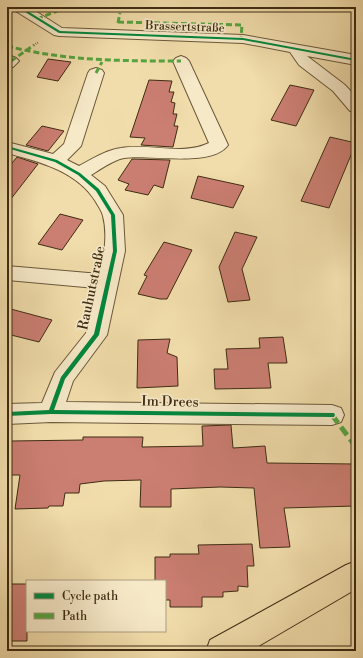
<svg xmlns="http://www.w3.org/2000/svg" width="363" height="658" font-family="'Libre Bodoni',serif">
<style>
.building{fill:#cb7e72;stroke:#3e2c13}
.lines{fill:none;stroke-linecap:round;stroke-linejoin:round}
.minor-casing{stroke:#6b5839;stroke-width:2}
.major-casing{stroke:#3e2c13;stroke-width:2}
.path{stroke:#3e2c13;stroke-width:2;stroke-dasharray:0.5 1.5;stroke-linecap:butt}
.minor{fill:#f6e9c8;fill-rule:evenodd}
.major{fill:#f1ddab;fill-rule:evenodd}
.quiet-far1{stroke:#54a43f;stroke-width:3;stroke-dasharray:6 3;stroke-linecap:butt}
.quiet{stroke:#54a43f;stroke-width:5;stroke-dasharray:10 5;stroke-linecap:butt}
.cycleway-casing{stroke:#f6e9c8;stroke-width:3}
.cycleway{fill:#00873e;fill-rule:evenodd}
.labels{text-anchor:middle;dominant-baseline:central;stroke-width:3.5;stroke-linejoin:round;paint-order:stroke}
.far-street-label{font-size:12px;fill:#3e2c13;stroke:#f6e9c8}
.street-label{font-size:14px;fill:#3e2c13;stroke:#f6e9c8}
</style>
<rect width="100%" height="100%" fill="#f1ddab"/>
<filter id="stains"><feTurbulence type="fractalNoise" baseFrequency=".005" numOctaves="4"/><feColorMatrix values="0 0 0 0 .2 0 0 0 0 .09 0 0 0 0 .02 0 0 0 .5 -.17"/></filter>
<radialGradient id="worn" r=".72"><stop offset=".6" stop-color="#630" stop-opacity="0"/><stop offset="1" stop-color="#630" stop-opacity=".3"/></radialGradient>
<!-- building -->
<path class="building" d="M48 59 71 62 58 81 37 77Z
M149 80 172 81 169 92H174L171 102 175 103 173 114H177L174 126H178L173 147 141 145 145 138 130 137Z
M290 85 314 90 296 126 271 120Z
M42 126 64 131 48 151 26 145Z
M330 137 356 143 329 208 301 201Z
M17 157 38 164 7 204V169Z
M132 159 170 160 163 188 154 185 148 195 125 190 129 184 118 180Z
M198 176 244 186 233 208 191 198Z
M60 214 83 220 62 250 38 244Z
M235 232 257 237 242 269 250 300 228 302 219 267Z
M164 242 192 250 167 299H160L138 294 147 276 144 275Z
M7 308 52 320 39 342 7 334Z
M283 337 287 363H268L271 388 215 389 214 369H228L226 349 260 348 259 338Z
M170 339 167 353 177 357 178 386 137 388 138 340Z
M231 425 233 448 265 446 267 463 356 464V506L284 508 290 547 260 548 254 488 220 487 171 489V507H140L141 480 104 481 80 484 79 493H65L63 506H49L48 508 15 509 20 475H7L11 441 83 440V437H143L142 447 203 446 202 426Z
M252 544 254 566H247L248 587 238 586V591L223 592V597H202V607H170V600H165V581H155V557H170V554H199L198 545Z
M7 584H27V641H7Z"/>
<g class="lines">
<defs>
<path id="minor" d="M12 7H29L62 28 243 35 356 55V65L307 56 345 85 356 97V112L350 111 333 91 299 65 290 52 243 43 59 36 54 35 14 10Z
M11 56 16 58 19 61 13 67 7 69V57Z
M181 56 186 58 189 61 228 145C212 168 149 154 124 158 113 160 101 169 91 175L105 186 123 215 125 251 107 335 73 381 66 402 332 405 341 408 344 415 341 422 332 425 51 422 7 424V404L42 403 55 372 86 333 96 288 7 280V266L100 274C104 255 108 235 103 216 102 211 98 206 96 202 77 171 40 162 7 153V142L53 154 64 144 88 73 90 70 96 68 102 70 104 73 81 146 67 160 79 166C92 159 106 150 121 148 150 143 182 156 209 143L173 61 176 58Z"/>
<path id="major" d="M356 561V589L250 651H206L210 640 346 565Z"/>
</defs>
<!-- minor casing -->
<use href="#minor" class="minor-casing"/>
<!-- major casing -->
<use href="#major" class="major-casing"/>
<!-- path -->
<path class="path" d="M34 45 39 42"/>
<!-- minor -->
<use href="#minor" class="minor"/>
<!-- major -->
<use href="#major" class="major"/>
<!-- quiet-far1 -->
<path class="quiet-far1" d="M59 10 66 7
M37 19 57 11
M118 22 242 25 241 39
M118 23 120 13
M7 46C65 61 122 61 181 61
M11 61 34 45
M96 73 102 62"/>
<!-- quiet -->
<path class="quiet" d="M332 415 356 447"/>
<defs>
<path id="cycleway" d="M17 7H21L60 31 243 38 356 59V61L243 40 59 33Z
M7 146 57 160 80 173 99 189 115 215 117 251 99 335 65 379 54 410 332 413H334L335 415 334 417H332L51 414 7 416V412L49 410 61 377 94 334 113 251 111 215 96 191 78 175 55 162 7 148Z"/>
</defs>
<!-- cycleway casing -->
<use href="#cycleway" class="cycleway-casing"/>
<!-- cycleway -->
<use href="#cycleway" class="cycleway"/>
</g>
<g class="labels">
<!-- far-street labels -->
<g class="far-street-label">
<text transform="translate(185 27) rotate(2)">Brassertstraße</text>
</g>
<!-- street labels -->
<g class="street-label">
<text transform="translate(92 288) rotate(-78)">Rauhutstraße</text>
<text transform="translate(170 402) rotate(1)">Im Drees</text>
</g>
</g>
<!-- margin -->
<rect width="363" height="658" fill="none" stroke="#f1ddab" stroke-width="24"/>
<rect x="8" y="8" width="347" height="642" fill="none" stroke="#3e2c13" stroke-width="2"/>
<rect x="12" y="12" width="339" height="634" fill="none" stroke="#3e2c13"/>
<!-- legend -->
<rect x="26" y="580" width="140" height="52" fill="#f6e9c8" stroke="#ac9d80"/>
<rect x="34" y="593" width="20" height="6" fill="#00873e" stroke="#ac9d80"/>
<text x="62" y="600" font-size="12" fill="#3e2c13">Cycle path</text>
<rect x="34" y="613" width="20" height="6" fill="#54a43f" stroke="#ac9d80"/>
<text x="62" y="620" font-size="12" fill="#3e2c13">Path</text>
<rect width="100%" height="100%" filter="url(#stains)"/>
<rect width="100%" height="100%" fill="url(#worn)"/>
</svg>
